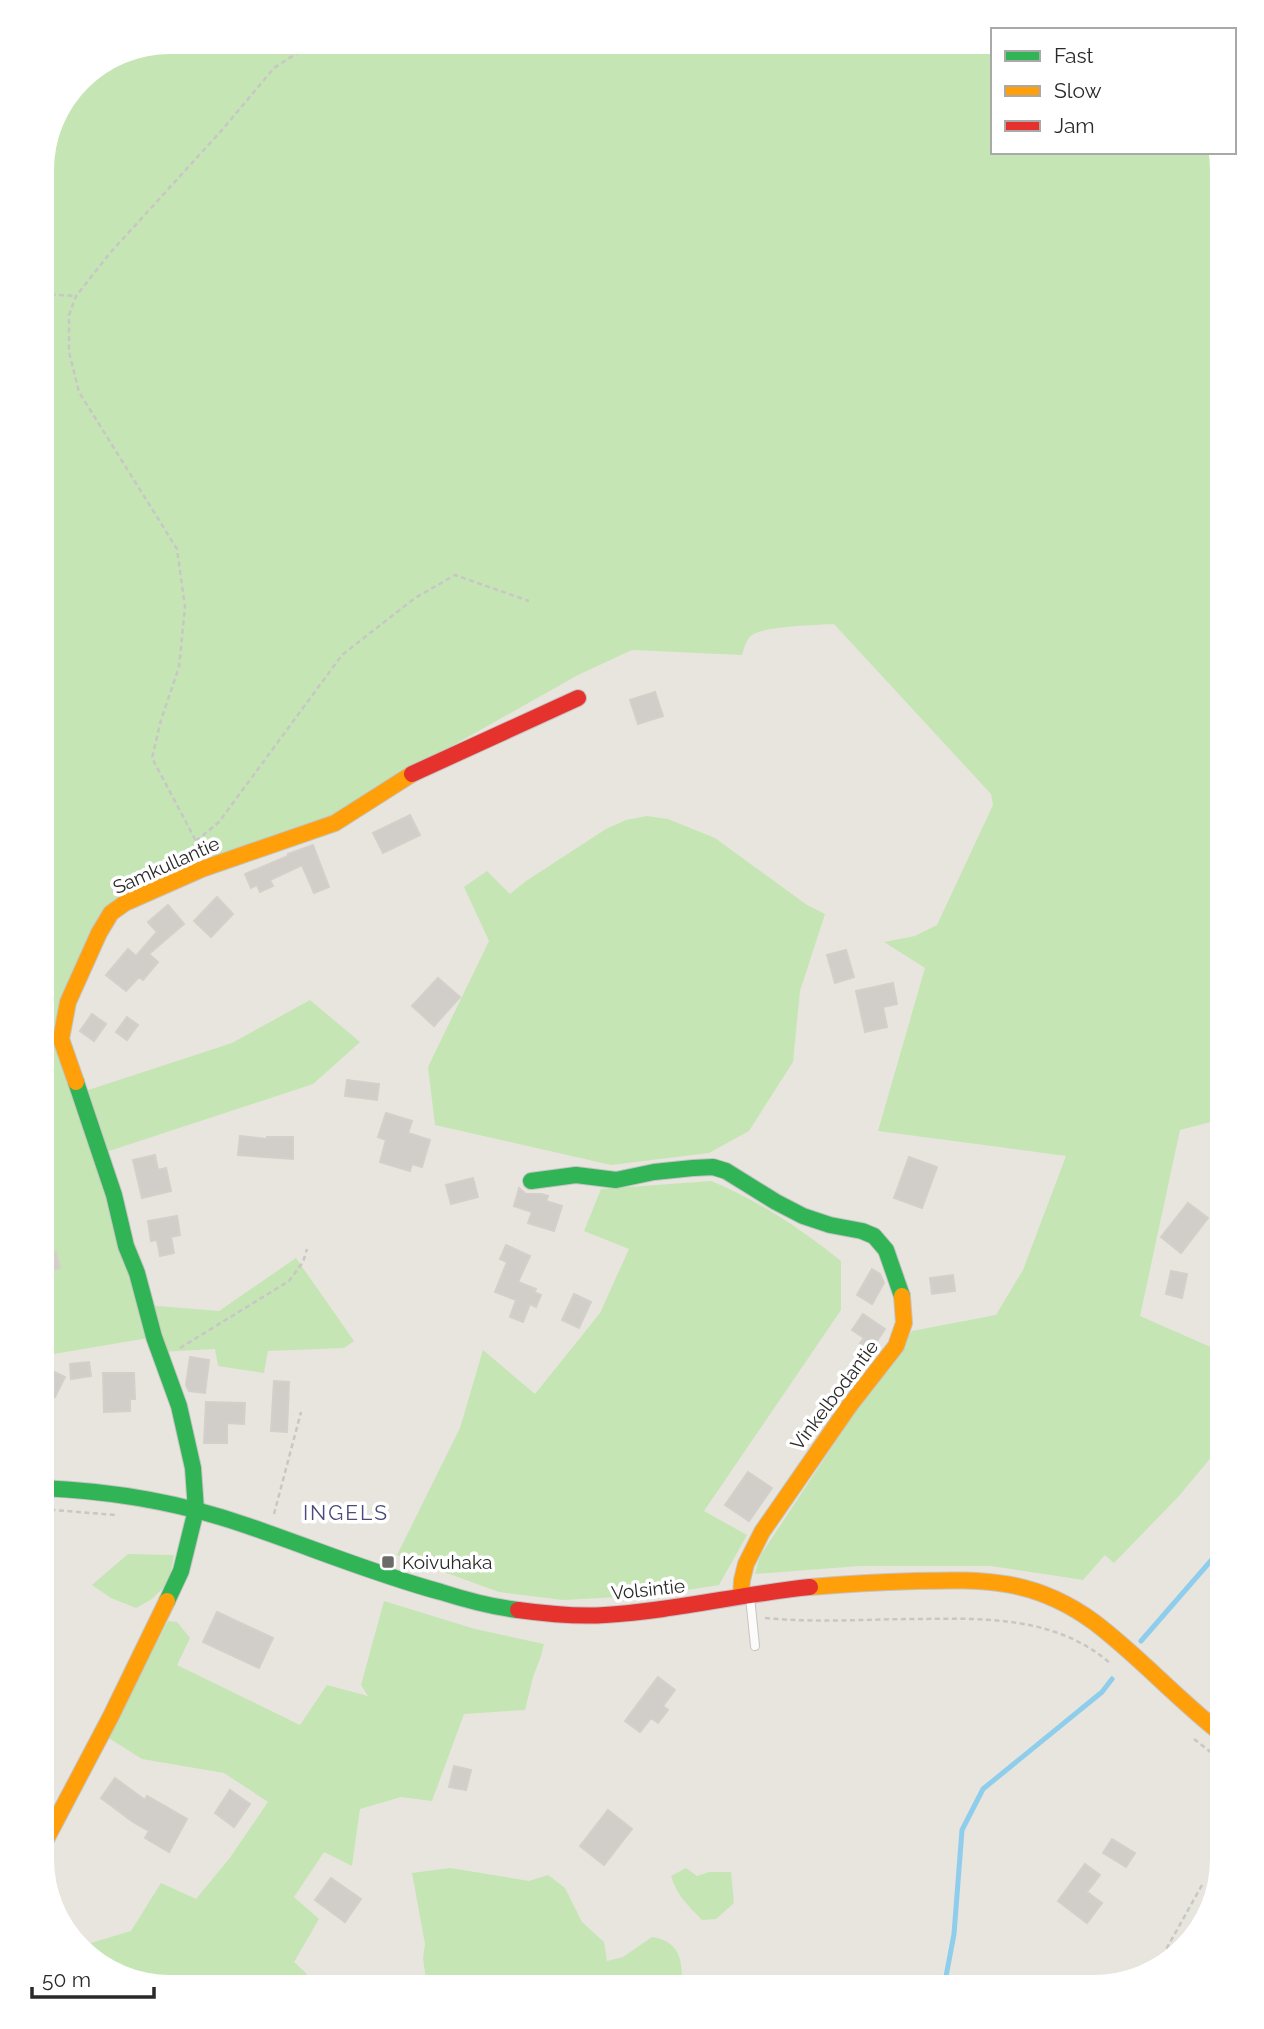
<svg xmlns="http://www.w3.org/2000/svg" width="1264" height="2029" font-family="Raleway,sans-serif">
<style>
.green{fill:#c5e5b5}
.lines{fill:none;stroke-linecap:round;stroke-linejoin:round}
.stream{stroke:#8ecdec;stroke-width:5}
.building{fill:#d1cec9;stroke:#d3d0ca;stroke-width:2}
.lane-casing{stroke:#c5c4c4;stroke-width:10}
.fast-casing{stroke:#c5c4c4;stroke-width:18}
.slow-casing{stroke:#c5c4c4;stroke-width:18}
.jam-casing{stroke:#c5c4c4;stroke-width:18}
.path{stroke:#c8c7c6;stroke-width:2.5;stroke-dasharray:5 3.5;stroke-linecap:butt}
.lane{stroke:#fcfbfa;stroke-width:8}
.fast{stroke:#30b455;stroke-width:16}
.slow{stroke:#ff9f0a;stroke-width:16}
.jam{stroke:#e5322d;stroke-width:16}
.poi-dot{fill:#6c6b68;stroke:#fff;stroke-width:2.5}
.labels{text-anchor:middle;dominant-baseline:central;stroke-width:7;stroke-linejoin:round;paint-order:stroke}
.street-label{font-size:19px;fill:#292929;stroke:#fff}
.poi-label{font-size:19px;fill:#292929;stroke:#fff;text-anchor:start}
.neighbourhood-label{font-size:21px;letter-spacing:2px;fill:#484d7b;stroke:#fff}
</style>
<rect width="100%" height="100%" fill="#e8e5de"/>
<!-- green -->
<path class="green" d="M170 42H993V152H1218L1222 170V1119L1180 1130 1140 1316 1222 1352V1430L1214 1441 1218 1449 1179 1496 1114 1563 1105 1555 1083 1580 991 1566H860L755 1574 760 1556 846 1426 912 1331 996 1315 1023 1270 1066 1156 878 1131 925 968 884 942 915 936 937 925 993 805 991 794 834 624C816 625 766 626 752 635 746 639 744 649 742 655L632 650 578 675 402 774 327 821 124 896 64 1000 79 1093 232 1043 310 1000 360 1042 313 1084 100 1154 145 1305 219 1311 296 1258 354 1341 344 1348 268 1351 264 1373 218 1366 215 1349 160 1352 154 1337 42 1356V162L80 79 121 52Z
M647 816 668 819 715 838 807 905 825 914 800 991 793 1062 749 1131 709 1153 611 1165 435 1125 428 1067 489 941 464 887 487 871 510 894 526 881 606 829 626 820Z
M711 1181C758 1200 801 1229 841 1261V1310L704 1511 747 1535 719 1585 655 1595 563 1600 499 1592 397 1555 460 1428 483 1350 535 1394 600 1313 629 1249 584 1231 601 1189Z
M128 1554 174 1555 169 1582 152 1599 136 1608 111 1598 92 1585Z
M384 1601 475 1629 544 1644 541 1656 533 1677 525 1710 464 1714 432 1801 401 1797 360 1809 352 1866 324 1852 294 1897 319 1919 294 1962 307 1974 302 1987H162L99 1966 86 1951 91 1943 131 1931 161 1883 196 1899 229 1859 268 1802 224 1773 142 1759 107 1737 168 1621 177 1622 190 1638 177 1665 300 1725 327 1685 368 1696 361 1685Z
M450 1868 529 1881 548 1875 565 1888 582 1922 604 1942 607 1961 623 1957 652 1937C680 1941 684 1962 681 1987H427L423 1958 425 1944 412 1873Z
M686 1868 697 1876 709 1872H731L734 1903 716 1919 702 1920C689 1907 676 1894 671 1876Z"/>
<g class="lines">
<!-- stream -->
<path class="stream" d="M1141 1641 1222 1548
M944 1987 954 1934 962 1830 983 1789 1102 1692 1112 1679"/>
</g>
<!-- building -->
<path class="building" d="M655 692 663 716 638 724 630 700Z
M410 815 420 835 383 853 373 833Z
M313 845 329 887 314 893 302 865 270 880 273 886 260 892 257 885 251 888 245 874 288 856V854Z
M217 897 233 914 211 937 194 921Z
M168 905 184 924 149 954 158 962 143 980 139 977 126 991 106 975 128 949 136 956 157 932 148 922Z
M846 950 854 977 835 983 827 955Z
M438 978 460 997 434 1026 412 1006Z
M893 983 897 1004 883 1007 887 1027 865 1032 856 991Z
M92 1014 106 1024 94 1041 80 1031Z
M127 1017 138 1025 127 1040 116 1032Z
M347 1080 379 1084 377 1100 345 1096Z
M386 1113 412 1121 408 1133 430 1140 422 1167 412 1164 410 1171 380 1162 386 1140 378 1137Z
M240 1136 267 1139V1137H293V1159L238 1155Z
M155 1155 158 1170 166 1168 171 1191 142 1198 133 1160Z
M909 1157 937 1167 922 1208 894 1198Z
M473 1178 478 1197 451 1204 446 1185Z
M519 1188 526 1194H541L548 1196 546 1201 562 1206 554 1231 528 1223 532 1212 514 1206Z
M1188 1203 1208 1218 1181 1253 1161 1237Z
M177 1216 180 1235 171 1237 174 1253 160 1256 157 1240 151 1241 148 1221Z
M506 1245 530 1256 518 1282 536 1289 534 1292 541 1295 536 1307 530 1304 523 1322 510 1317 516 1300 495 1292 507 1262 500 1259Z
M56 1252 60 1268 44 1272 42 1256Z
M872 1269 880 1274 884 1283 872 1304 857 1295Z
M1171 1271 1187 1274 1182 1298 1166 1294Z
M953 1275 955 1291 932 1294 930 1278Z
M574 1294 591 1302 579 1328 562 1320Z
M863 1314 885 1329 871 1350 860 1343 864 1338 852 1330Z
M190 1357 209 1360 205 1393 189 1391 186 1385Z
M89 1362 91 1376 71 1379 70 1364Z
M52 1371 65 1377 55 1397 42 1391Z
M103 1373H134L135 1399H130V1411L104 1412Z
M274 1381 289 1382 287 1432 271 1431Z
M206 1402 245 1403 244 1424 227 1423V1443H204Z
M748 1472 772 1488 749 1521 725 1505Z
M217 1612 273 1638 259 1668 203 1642Z
M658 1677 675 1690 663 1706 668 1710 658 1723 651 1718 640 1732 625 1721Z
M454 1766 471 1770 466 1790 449 1787Z
M115 1778 145 1800 147 1796 187 1819 169 1852 145 1838 149 1831 133 1822 101 1798Z
M230 1790 250 1804 234 1827 215 1813Z
M608 1810 632 1829 604 1865 580 1846Z
M1112 1839 1135 1853 1126 1867 1103 1853Z
M1085 1864 1100 1875 1087 1892 1102 1903 1087 1923 1058 1901Z
M331 1878 361 1899 345 1922 315 1900Z"/>
<g class="lines">
<defs>
<path id="lane" d="M750 1597 755 1646"/>
<path id="fast" d="M76 1082 114 1195 126 1246 137 1273 154 1337 179 1406 193 1468 196 1510 181 1571 167 1601
M531 1181 576 1175 616 1180 654 1172 693 1168 713 1167 726 1171 776 1202 803 1216 830 1225 862 1231 874 1236 886 1250 902 1296
M42 1488C112 1491 179 1502 245 1525 310 1547 374 1574 441 1592 466 1600 492 1607 518 1610"/>
<path id="slow" d="M76 1082 61 1039 68 1002 99 933 111 913 125 903 202 869 335 823 412 774
M810 1587C845 1584 881 1582 916 1581 986 1579 1035 1579 1094 1622 1139 1656 1177 1699 1222 1734
M741 1596 742 1580 746 1564 762 1532 850 1405 896 1346 904 1323 902 1296
M42 1847 111 1716 167 1601"/>
<path id="jam" d="M412 774 578 698
M518 1610C547 1614 576 1617 605 1615 674 1611 741 1594 810 1587"/>
</defs>
<!-- lane casing -->
<use href="#lane" class="lane-casing"/>
<!-- fast casing -->
<use href="#fast" class="fast-casing"/>
<!-- slow casing -->
<use href="#slow" class="slow-casing"/>
<!-- jam casing -->
<use href="#jam" class="jam-casing"/>
<!-- path -->
<path class="path" d="M42 294 76 296
M196 841 219 822 342 655 415 598 455 575 529 601
M198 848 196 841 152 758 161 720 179 667 185 607 177 549 79 392 69 352V315L76 296 110 253 222 130 274 68 314 42
M180 1348 289 1281 303 1262 307 1249
M42 1509 115 1515
M274 1514 301 1412
M765 1618C816 1623 868 1619 920 1619 987 1618 1058 1617 1111 1664
M1194 1739 1222 1761
M1154 1971 1202 1885"/>
<!-- lane -->
<use href="#lane" class="lane"/>
<!-- fast -->
<use href="#fast" class="fast"/>
<!-- slow -->
<use href="#slow" class="slow"/>
<!-- jam -->
<use href="#jam" class="jam"/>
</g>
<!-- markers -->
<rect class="poi-dot" x="381" y="1555" width="14" height="14" rx="3.5"/>
<g class="labels">
<!-- street labels -->
<g class="street-label">
<text transform="translate(166 865) rotate(-24)">Samkullantie</text>
<text transform="translate(834 1395) rotate(-53)">Vinkelbodantie</text>
<text transform="translate(648 1589) rotate(-6)">Volsintie</text>
</g>
<!-- poi labels -->
<g class="poi-label">
<text x="402" y="1562">Koivuhaka</text>
</g>
<!-- neighbourhood labels -->
<g class="neighbourhood-label">
<text x="346" y="1512">INGELS</text>
</g>
</g>
<!-- crop -->
<path d="M0 0H1264V2029H0ZM170 54H1094A116 116 0 0 1 1210 170V1859A116 116 0 0 1 1094 1975H170A116 116 0 0 1 54 1859V170A116 116 0 0 1 170 54Z" fill="#fff" fill-rule="evenodd"/>
<!-- legend -->
<rect x="991" y="28" width="245" height="126" fill="#ffffff" stroke="#a9a9a9" stroke-width="2"/>
<rect x="1005" y="51" width="35" height="10" fill="#30b455" stroke="#a9a9a9" stroke-width="2"/>
<text x="1054" y="63" font-size="21" fill="#292929">Fast</text>
<rect x="1005" y="86" width="35" height="10" fill="#ff9f0a" stroke="#a9a9a9" stroke-width="2"/>
<text x="1054" y="98" font-size="21" fill="#292929">Slow</text>
<rect x="1005" y="121" width="35" height="10" fill="#e5322d" stroke="#a9a9a9" stroke-width="2"/>
<text x="1054" y="133" font-size="21" fill="#292929">Jam</text>
<!-- scale -->
<path d="M32 1987v10h122v-10" fill="none" stroke="#292929" stroke-width="3.5"/>
<text x="42" y="1987" font-size="21" fill="#292929" stroke="#ffffff" stroke-width="5" paint-order="stroke">50 m</text>
</svg>
